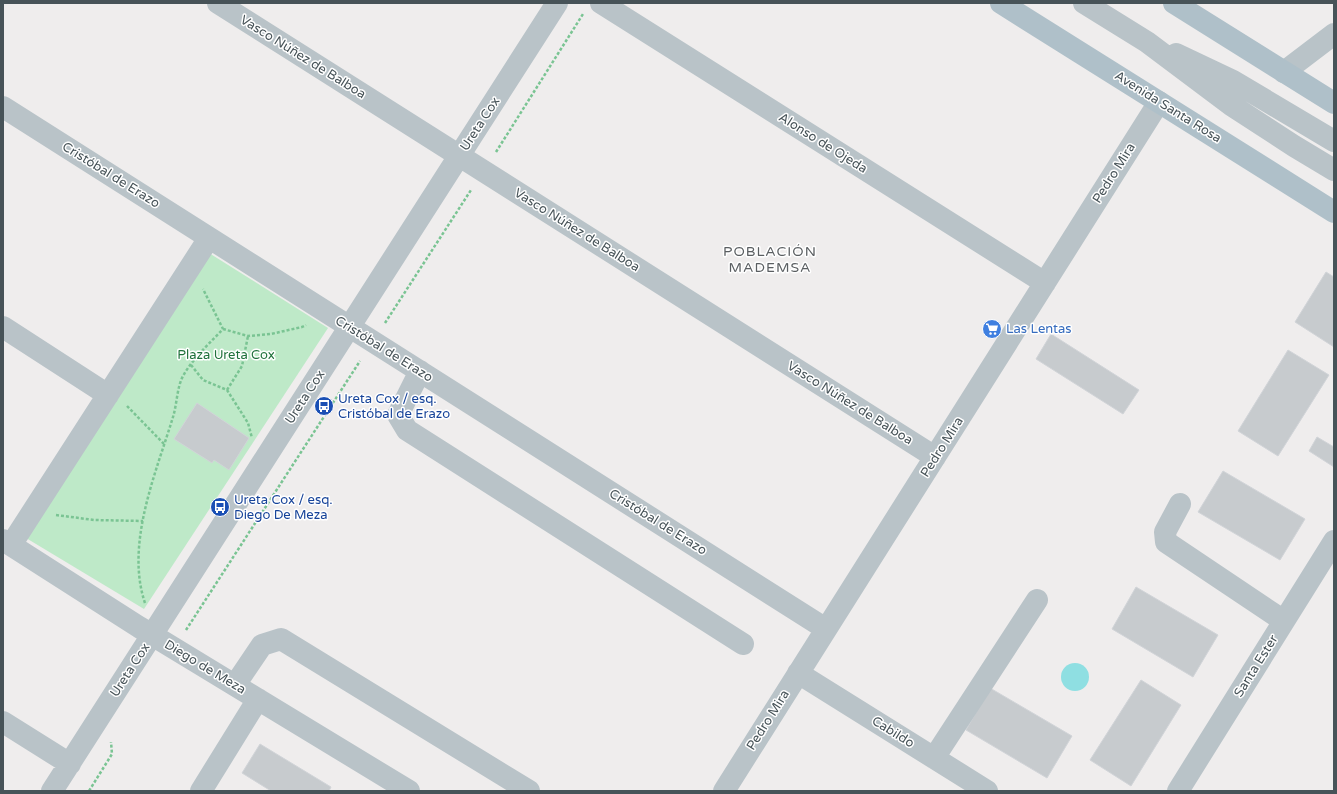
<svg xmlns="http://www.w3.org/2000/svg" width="1337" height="794" font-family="'Varela Round',sans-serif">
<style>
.green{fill:#bee9c8}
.water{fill:#8fdfe2}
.building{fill:#c7cbce;stroke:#d1d4d8}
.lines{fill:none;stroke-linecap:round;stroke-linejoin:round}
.path{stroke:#7ac493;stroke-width:2.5;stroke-dasharray:3 2;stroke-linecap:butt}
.minor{stroke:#b9c3c8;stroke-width:22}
.major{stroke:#afc0c9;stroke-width:22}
.labels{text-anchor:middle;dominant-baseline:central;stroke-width:3;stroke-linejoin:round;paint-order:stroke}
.street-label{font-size:13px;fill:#475358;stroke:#fff}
.shop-label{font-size:13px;fill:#366cbe;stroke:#fff;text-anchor:start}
.park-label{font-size:13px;fill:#1f713b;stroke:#fff}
.transit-label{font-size:13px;fill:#164399;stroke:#fff;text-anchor:start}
.neighbourhood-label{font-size:14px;letter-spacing:1px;fill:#5a5e61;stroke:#fff}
</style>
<rect width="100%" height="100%" fill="#efeded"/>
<!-- green -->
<path class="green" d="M209 253 328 328 144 609 26 538Z"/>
<!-- water -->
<path class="water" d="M1061 677a14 14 0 1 1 28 0a14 14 0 1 1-28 0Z"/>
<!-- building -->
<path class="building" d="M1326 272 1334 277V347L1295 322Z
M1051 334 1139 390 1123 414 1036 359Z
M1288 350 1329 375 1278 456 1238 431Z
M197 403 249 438 229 470 214 460 212 463 174 439Z
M1317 437 1334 447V467L1309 451Z
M1223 471 1305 519 1280 560 1198 512Z
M1136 587 1218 635 1193 677 1112 629Z
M1141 680 1181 705 1131 786 1090 760Z
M990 688 1072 736 1047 778 966 730Z
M260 744 331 787 329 791H271L242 773Z"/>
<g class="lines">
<!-- path -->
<path class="path" d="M496 152 583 14
M385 323 471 190
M223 329 248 336 271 334 302 327 306 325
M191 365 203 380 227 390 248 423 252 438
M227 390 242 366 248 336
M127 406 164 444
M56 515 94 520 143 521
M145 603C125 544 156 473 173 417 177 404 177 387 183 376 193 358 210 343 223 329L203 289
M186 630 360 361
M89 791 112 754 111 742"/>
<!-- minor -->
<path class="minor" d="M218 3 935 457
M601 3 1045 283
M1084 3 1147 42 1231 105 1294 146 1334 170
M1176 54 1233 81 1334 141
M1284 72 1334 34
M3 107 826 629
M3 327 108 395
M420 371 398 415 407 430 743 644
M1180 504 1165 532 1166 542 1284 621
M3 540 139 627 409 791
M11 545 209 238
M798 673 987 791
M235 685 262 645 281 639 529 791
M3 722 70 764
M934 758 1037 600
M52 791 557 3
M201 791 258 699
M724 791 1159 102
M1178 791 1334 541"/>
<!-- major -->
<path class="major" d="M1001 3 1334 212
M1174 3 1334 103"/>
</g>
<!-- icons -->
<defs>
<symbol id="supermarket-disc" viewBox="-11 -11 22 22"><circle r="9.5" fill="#3f7fe0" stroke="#fff"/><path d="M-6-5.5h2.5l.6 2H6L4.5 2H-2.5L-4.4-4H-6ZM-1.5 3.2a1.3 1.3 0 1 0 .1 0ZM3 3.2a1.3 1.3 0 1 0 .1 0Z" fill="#fff"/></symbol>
<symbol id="bus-disc" viewBox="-11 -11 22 22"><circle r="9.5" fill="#1a4fb4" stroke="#fff"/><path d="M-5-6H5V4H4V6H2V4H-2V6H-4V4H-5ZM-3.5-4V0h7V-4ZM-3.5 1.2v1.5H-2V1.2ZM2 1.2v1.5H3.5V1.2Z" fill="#fff"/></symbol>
</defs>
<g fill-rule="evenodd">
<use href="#supermarket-disc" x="981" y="318" width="22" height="22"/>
<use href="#bus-disc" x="313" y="395" width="22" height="22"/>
<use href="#bus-disc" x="209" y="496" width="22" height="22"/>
</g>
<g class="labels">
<!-- street labels -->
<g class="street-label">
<text transform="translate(303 57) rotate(32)">Vasco Núñez de Balboa</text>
<text transform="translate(1168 107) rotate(32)">Avenida Santa Rosa</text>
<text transform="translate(480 124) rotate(-57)">Ureta Cox</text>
<text transform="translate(823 143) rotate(32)">Alonso de Ojeda</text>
<text transform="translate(1114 173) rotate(-58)">Pedro Mira</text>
<text transform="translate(111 175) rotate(32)">Cristóbal de Erazo</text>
<text transform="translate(577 230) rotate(32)">Vasco Núñez de Balboa</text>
<text transform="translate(384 349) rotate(32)">Cristóbal de Erazo</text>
<text transform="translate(305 397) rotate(-57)">Ureta Cox</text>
<text transform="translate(850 403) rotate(32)">Vasco Núñez de Balboa</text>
<text transform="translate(942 447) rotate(-58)">Pedro Mira</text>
<text transform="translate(658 522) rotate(32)">Cristóbal de Erazo</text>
<text transform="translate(1256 666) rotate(-58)">Santa Ester</text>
<text transform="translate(205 667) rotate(31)">Diego de Meza</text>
<text transform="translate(130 670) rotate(-57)">Ureta Cox</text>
<text transform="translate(768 720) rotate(-58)">Pedro Mira</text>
<text transform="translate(893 732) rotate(32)">Cabildo</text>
</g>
<!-- shop labels -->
<g class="shop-label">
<text x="1006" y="329">Las Lentas</text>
</g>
<!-- park labels -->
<g class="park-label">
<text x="226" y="355">Plaza Ureta Cox</text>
</g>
<!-- transit labels -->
<g class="transit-label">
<text x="338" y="399">Ureta Cox / esq.<tspan x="338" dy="15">Cristóbal de Erazo</tspan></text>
<text x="234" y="500">Ureta Cox / esq.<tspan x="234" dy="15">Diego De Meza</tspan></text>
</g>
<!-- neighbourhood labels -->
<g class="neighbourhood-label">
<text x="770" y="251">POBLACIÓN<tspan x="770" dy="16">MADEMSA</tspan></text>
</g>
</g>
<!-- border -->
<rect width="1337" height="794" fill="none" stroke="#475358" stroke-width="8"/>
</svg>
